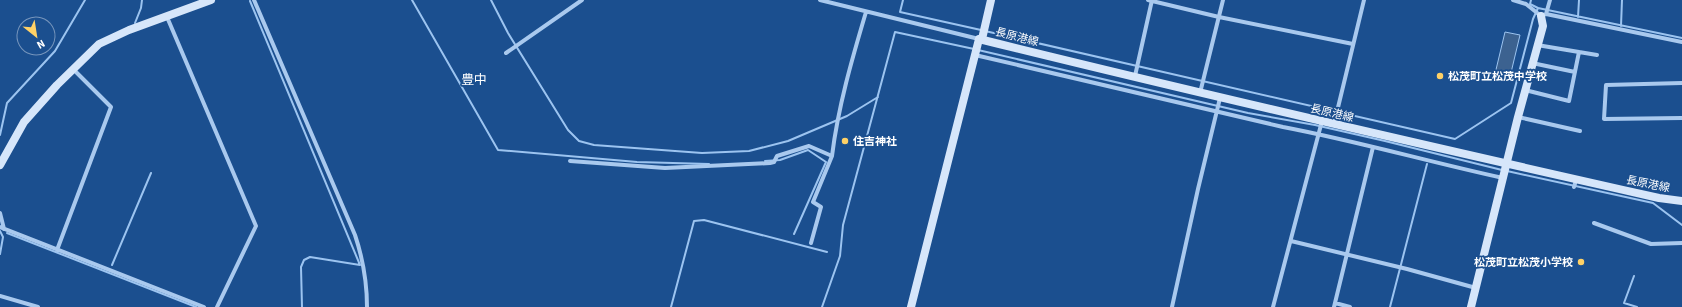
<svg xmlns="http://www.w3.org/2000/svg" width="1682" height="307" font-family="'Source Sans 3','Noto Sans JP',sans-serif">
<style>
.water{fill:#3c6290;stroke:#9cc4f0}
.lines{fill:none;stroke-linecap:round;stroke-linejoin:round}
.stream{stroke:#9cc4f0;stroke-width:2}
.street{stroke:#a9c9ee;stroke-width:4}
.secondary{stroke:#d6e6fa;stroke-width:8}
.poi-dot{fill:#ffd166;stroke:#1b4f8f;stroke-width:1.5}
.labels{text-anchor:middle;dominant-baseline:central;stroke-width:3.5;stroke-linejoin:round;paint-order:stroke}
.street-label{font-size:11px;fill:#fff;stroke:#1b4f8f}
.poi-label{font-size:11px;font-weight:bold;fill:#fff;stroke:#1b4f8f;text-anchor:start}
.quarter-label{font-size:13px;fill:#fff;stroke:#1b4f8f}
</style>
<rect width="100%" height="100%" fill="#1b4f8f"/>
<!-- water -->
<path class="water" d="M1505 32 1520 35 1509 81 1494 78Z"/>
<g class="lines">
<!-- stream -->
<path class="stream" d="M412 0 498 150 637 162 709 164
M491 0 508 33 568 130 579 141 594 145 702 153 749 151 788 141 847 116 878 97
M903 0 900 12 981 30
M250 1 360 265 310 257 304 260 301 267 302 307
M1538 8 1682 38
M1578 17 1579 0
M135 23 141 8 142 0
M1621 26 1622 0
M985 31 1455 139 1511 103 1533 19 1538 8 1530 4 1531 0
M978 50 1248 113 1315 125 1385 141 1502 170
M0 135 7 103 55 51 85 0
M765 161 780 160 808 150 826 162 794 234
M1507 171 1653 203 1682 225
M0 231 3 237 0 254
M7 233 196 307
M112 265 151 173
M1634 276 1624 303 1637 307
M671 307 694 221 704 220 827 252
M822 307 840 256 843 225 895 32 974 49
M1390 307 1427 164"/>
<!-- street -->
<path class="street" d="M254 0 355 235C363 259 367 281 367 307
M820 0 979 39
M1148 0 1219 17 1353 44
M1513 0 1526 4 1541 16 1546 14 1682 42
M1546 14 1550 0
M167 17 256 226 217 307
M1537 45 1597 55
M506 53 582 0
M975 55 1283 127C1357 141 1429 162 1503 178
M1532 63 1575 72
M1135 76 1152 0
M1682 83 1606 85 1604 119 1682 118
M1525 90 1569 101 1579 52
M1200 93 1223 0
M1518 117 1580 131
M1334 124 1364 0
M570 161 665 168 770 163 774 162 777 156 809 146 832 156C838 107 852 59 866 12
M1574 187 1576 180
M0 213 4 229
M1594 223 1651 244 1682 243
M0 227 204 307
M1291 241 1407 269 1476 288
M811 243 821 207 813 202 832 156
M57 250 111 107 73 69
M0 296 38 307
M1335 303 1350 307
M1172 307 1198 189 1220 98
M1273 307 1322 121
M1334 307 1373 147"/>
<!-- secondary -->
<path class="secondary" d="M982 39 991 0
M0 165 24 122 57 85 99 44 129 30 211 0
M911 307 979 39C1205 95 1432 147 1659 198L1682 201
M1471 307 1518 117 1543 26 1541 16"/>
</g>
<!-- markers -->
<g class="poi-dot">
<circle cx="1440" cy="76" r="4"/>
<circle cx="845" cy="141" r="4"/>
<circle cx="1581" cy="262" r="4"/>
</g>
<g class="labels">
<!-- street labels -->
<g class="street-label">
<text transform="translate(1017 37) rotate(14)">長原港線</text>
<text transform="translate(1332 113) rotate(13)">長原港線</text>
<text transform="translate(1648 184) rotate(11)">長原港線</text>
</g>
<!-- poi labels -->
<g class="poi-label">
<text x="1448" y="76">松茂町立松茂中学校</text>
<text x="853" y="141">住吉神社</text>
<text x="1573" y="262" text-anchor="end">松茂町立松茂小学校</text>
</g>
<!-- quarter labels -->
<g class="quarter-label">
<text x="474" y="80">豊中</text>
</g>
</g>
<!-- north arrow -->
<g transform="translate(36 36) rotate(150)"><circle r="19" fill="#1b4f8f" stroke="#7695bc"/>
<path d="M0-3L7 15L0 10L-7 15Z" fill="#ffd166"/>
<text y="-6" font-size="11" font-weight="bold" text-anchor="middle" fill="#ffffff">N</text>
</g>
</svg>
